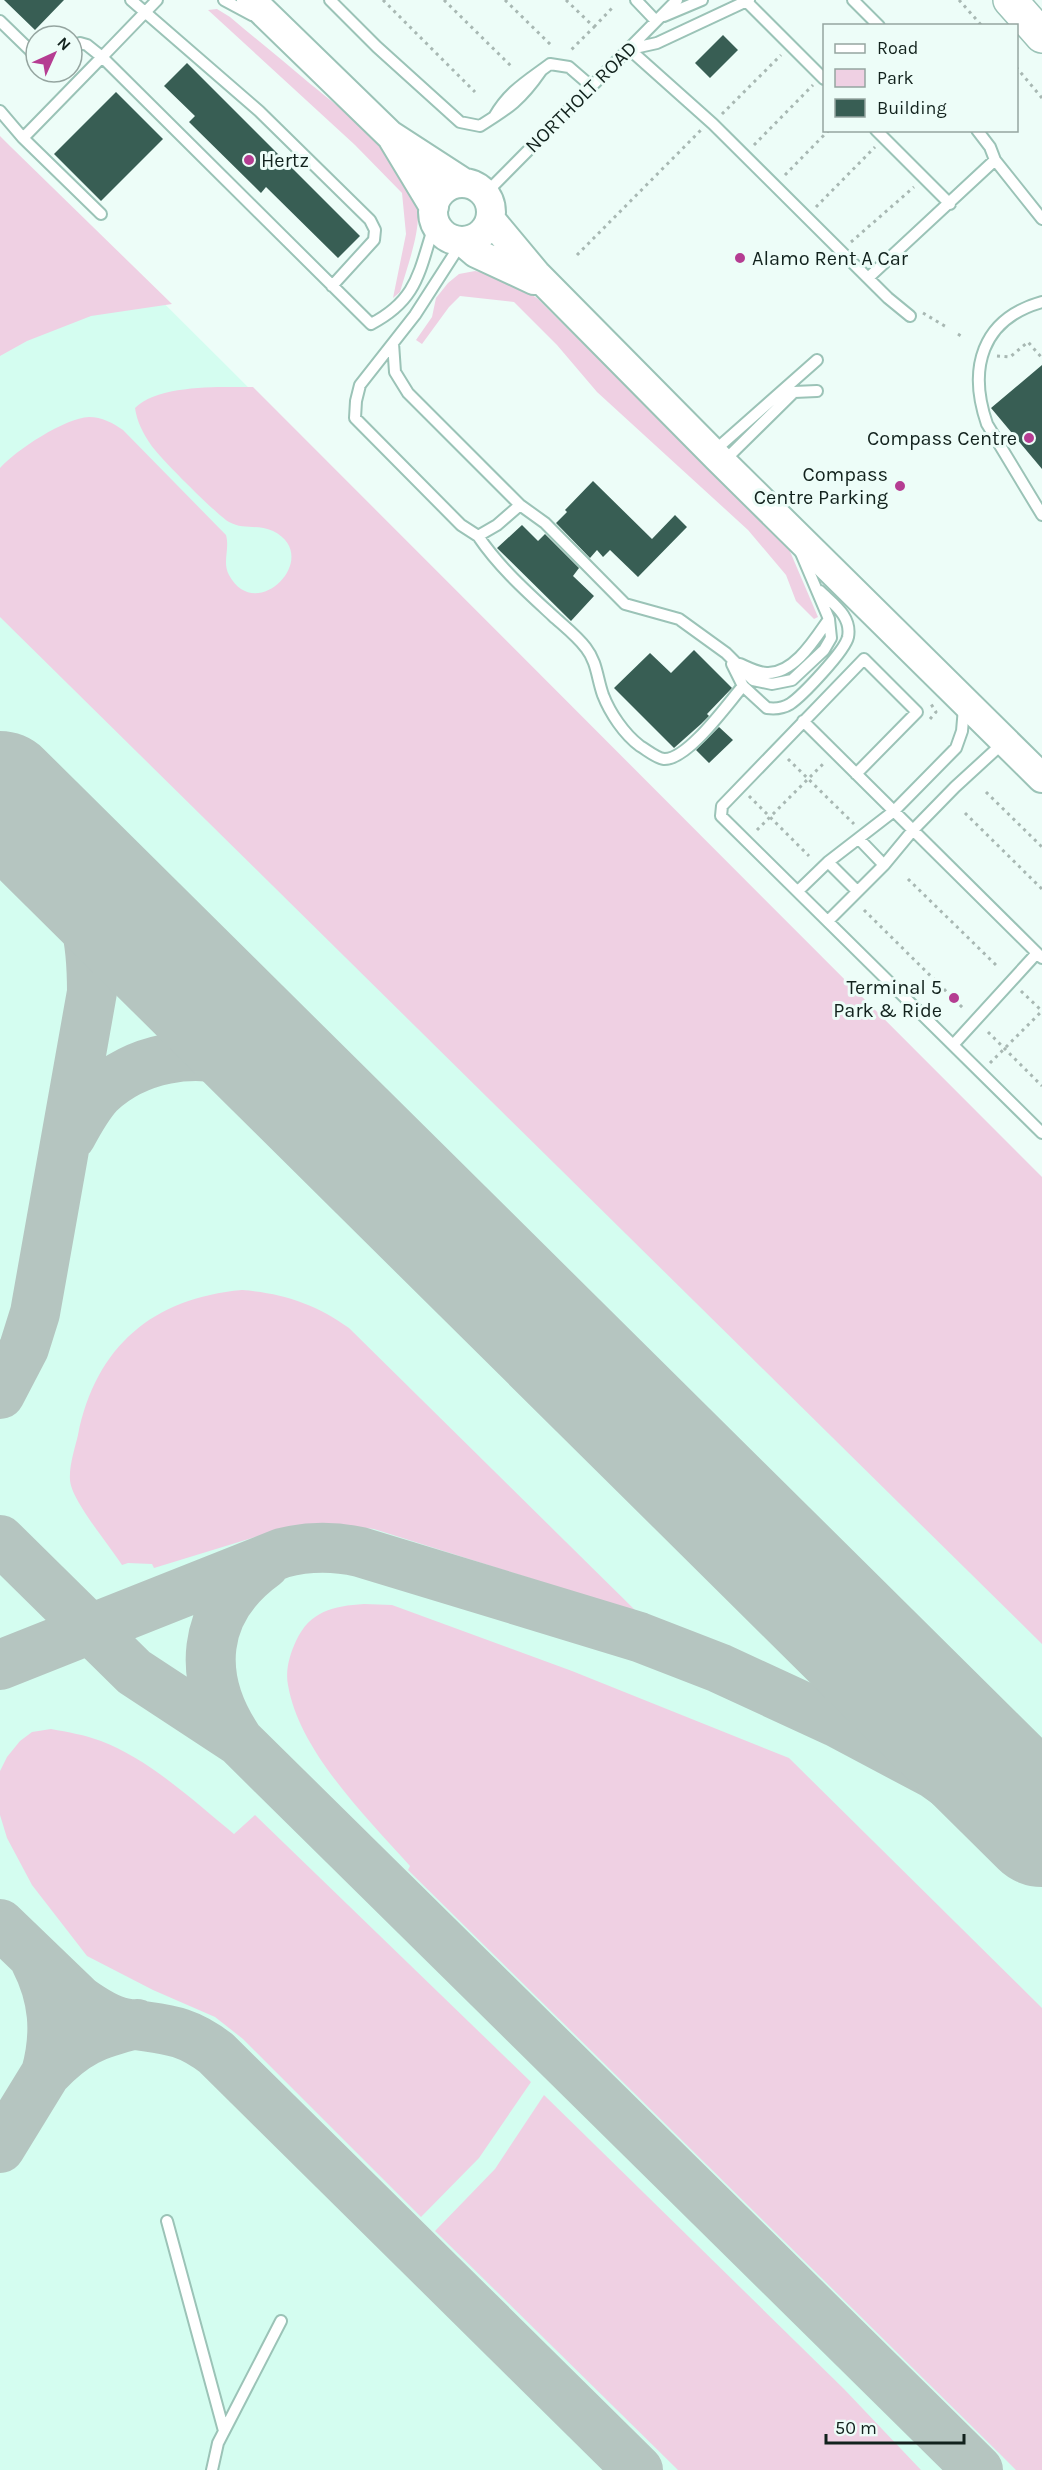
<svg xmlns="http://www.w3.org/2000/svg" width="1042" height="2470" font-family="Karla,sans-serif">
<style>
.built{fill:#d4fdf0}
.green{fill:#efd0e3}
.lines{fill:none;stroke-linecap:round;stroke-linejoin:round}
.taxiway{stroke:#b5c5c0;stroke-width:50}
.runway{stroke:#b5c5c0;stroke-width:124}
.building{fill:#385e54}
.lane-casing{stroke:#9bc3b7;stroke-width:14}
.secondary-casing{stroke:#9bc3b7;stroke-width:32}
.highway-casing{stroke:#9bc3b7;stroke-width:36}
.path{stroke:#a8b8b3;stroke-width:3;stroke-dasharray:3 4.5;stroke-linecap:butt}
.lane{stroke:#fff;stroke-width:10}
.secondary{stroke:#fff;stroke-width:28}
.highway{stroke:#fff;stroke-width:33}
.poi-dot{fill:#b53d92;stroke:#edfdf8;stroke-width:2}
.labels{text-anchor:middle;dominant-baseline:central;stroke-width:6;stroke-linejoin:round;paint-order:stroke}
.street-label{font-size:20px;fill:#12221d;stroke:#edfdf8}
.poi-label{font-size:20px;fill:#12221d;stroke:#edfdf8;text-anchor:end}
</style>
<rect width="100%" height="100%" fill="#edfdf8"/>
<!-- built -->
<path class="built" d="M0 140 1042 1178V2470H0Z"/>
<!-- green -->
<path class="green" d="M217 9 230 17C256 39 282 60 308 82 342 110 416 164 418 211 419 237 407 267 400 292L393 298 406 234 402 193 355 145 208 10Z
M0 136 11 147 172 304 91 316 27 341 0 356Z
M475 271C500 275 518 284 538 299L789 549 818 617 814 619 796 601 786 575 748 530 597 392 557 345 514 302 460 296 449 307 422 344 416 340 432 317 436 298 448 283 459 274Z
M253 387 1042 1177V1644L0 617V468C16 450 65 418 89 417 102 417 113 423 123 430L226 535C230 549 222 562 229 575 256 626 324 556 273 531 258 524 243 530 229 522 218 516 159 457 151 445 143 433 137 422 135 408 158 384 222 387 253 387Z
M242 1290C282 1293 316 1304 349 1328L637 1612 374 1529 324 1523 291 1526 154 1568 152 1564 128 1563 122 1565C110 1546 71 1500 70 1480 69 1465 75 1448 78 1435 96 1346 153 1298 242 1290Z
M364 1604 392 1605 572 1671 789 1758 1042 2008V2470H1016L1002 2456 408 1870 410 1866C367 1818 299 1751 288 1685 285 1670 290 1654 296 1641 310 1611 333 1606 364 1604Z
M51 1729C68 1732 85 1735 101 1741 149 1759 195 1802 234 1834L255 1815 531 2082 479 2158 421 2217 243 2039 215 2017 153 1990 87 1956 32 1885 7 1838 0 1815V1771L7 1757 20 1741 32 1732Z
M544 2095 844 2389 921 2470H678L435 2231 495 2169Z"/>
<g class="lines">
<!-- taxiway -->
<path class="taxiway" d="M71 1136C79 1121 87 1106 99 1093 136 1058 194 1047 242 1064 262 1071 280 1083 301 1091
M0 1394 24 1348 35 1313 92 992C92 968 91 945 85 922 77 890 57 862 41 834
M0 1540 134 1672 239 1741 978 2470
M0 1665 282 1553C309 1546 333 1546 360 1552L639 1637 719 1668 836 1722 934 1774 1042 1851
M239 1741C196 1678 200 1611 265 1564
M0 1924 79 2000C93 2010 108 2020 124 2023 163 2030 182 2027 216 2053L638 2470
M35 1960C54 1997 57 2033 46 2073 76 2042 95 2034 137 2024
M0 2148 46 2073"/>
<!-- runway -->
<path class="runway" d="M0 793 1042 1825"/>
</g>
<!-- building -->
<path class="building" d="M4 0H64L35 30Z
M723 35 738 50 710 78 695 63Z
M187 63 360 236 338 258 266 187 261 193 189 122 195 116 164 86Z
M116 92 163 139 101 201 54 154Z
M1042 365V469L991 408Z
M593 481 652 539 675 515 687 527 638 577 610 550 603 557 597 550 590 558 556 523 567 512 565 510Z
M522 525 538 541 545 534 579 568 573 576 594 596 571 621 497 548Z
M694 650 732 688 707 714 709 716 701 724 674 748 614 688 650 653 671 673Z
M719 727 733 740 709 763 696 750Z"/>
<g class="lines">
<defs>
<path id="lane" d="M131 0 259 111 370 220 375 230 374 240 332 286
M157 0 102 57 371 324C419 299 419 270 435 223
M224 0 252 15
M330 0 377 47 460 122 480 126C509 108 521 100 541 71
M636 0 656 21
M745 0 824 79
M853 0 879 26
M664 16 702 0
M0 21 36 56
M629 49 713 124 888 298 910 316
M630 49 657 43 749 0
M0 111 23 138 101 214
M494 117C509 91 526 82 550 64L569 67 591 86
M876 130 950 204
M977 130 990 147 995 160 1042 219
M23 138 102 57 87 45 80 43 72 48
M485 194 677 0
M462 242 415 315 360 385 356 401 355 418 461 525 478 536 497 525 520 505
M868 278 995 160
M1042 302C981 319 968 369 987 424L1042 515
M393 343 395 372 408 393 520 505 545 523 625 604 679 619 726 653 753 680 772 684 792 680 824 650 831 638 829 619 801 553
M713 452 817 360
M723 462 794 392 817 391
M478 536C499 567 526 591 553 616 564 626 577 636 586 648 597 662 597 678 603 695 610 713 624 734 640 746 647 750 656 758 664 759 688 760 728 703 743 686
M732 664 743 686 767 708C775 709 782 709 790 704 802 696 845 651 848 637 852 616 833 604 820 591
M740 664C747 667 758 673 767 673 794 674 815 639 829 619
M803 721 1042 958
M856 774 917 712 864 659 722 806 721 816 1042 1133
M859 839 884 865
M828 862 857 891
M798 891 828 862 894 811 956 748 962 731 964 708
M828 921 884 865 913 830 955 787 1003 743
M953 1045 1037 953
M167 2221 224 2431
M212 2470 218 2443 281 2321"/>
<path id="secondary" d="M251 0 390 135 464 183
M393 139 434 207
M433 212a29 29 0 1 1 58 0a29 29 0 1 1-58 0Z
M491 220 536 274 718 458 1042 778
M463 242 476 253 534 280"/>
<path id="highway" d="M1010 0 1042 36"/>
</defs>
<!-- lane casing -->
<use href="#lane" class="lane-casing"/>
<!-- secondary casing -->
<use href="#secondary" class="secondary-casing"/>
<!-- highway casing -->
<use href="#highway" class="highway-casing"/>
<!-- path -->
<path class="path" d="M383 0 475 92
M444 0 513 68
M505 0 551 45
M566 0 594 27 569 52
M959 0 982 26
M594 27 614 6
M1016 67 1042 98
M722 114 781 55
M754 145 813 85
M785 175 829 130
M816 207 875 147
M851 242 914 187
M577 255 701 130
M923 313 948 328
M958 334 964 338
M997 356 1010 357 1028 342 1042 358
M930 719 936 712 931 704
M788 759 854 824
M986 792 1042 847
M749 796 809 856
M965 813 1042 889
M757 830 824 763
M908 879 998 967
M864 910 964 1009
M1021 991 1042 1011
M988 1032 1042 1086
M990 1063 1042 1011"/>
<!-- lane -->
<use href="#lane" class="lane"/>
<!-- secondary -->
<use href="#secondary" class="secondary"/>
<!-- highway -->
<use href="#highway" class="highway"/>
</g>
<!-- markers -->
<g class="poi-dot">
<circle cx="249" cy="160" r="6"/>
<circle cx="740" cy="258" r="6"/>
<circle cx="1029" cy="438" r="6"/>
<circle cx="900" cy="486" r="6"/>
<circle cx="954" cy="998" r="6"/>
</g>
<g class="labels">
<!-- street labels -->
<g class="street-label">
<text transform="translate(581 97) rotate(-45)">NORTHOLT ROAD</text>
</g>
<!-- poi labels -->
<g class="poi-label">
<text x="261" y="160" text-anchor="start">Hertz</text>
<text x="752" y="258" text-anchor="start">Alamo Rent A Car</text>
<text x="1017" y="438">Compass Centre</text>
<text x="888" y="474">Compass<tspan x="888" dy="23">Centre Parking</tspan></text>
<text x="942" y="987">Terminal 5<tspan x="942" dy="23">Park &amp; Ride</tspan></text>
</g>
</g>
<!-- legend -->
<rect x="823" y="24" width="195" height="108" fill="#edfdf8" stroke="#95a5a0" stroke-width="1.5"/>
<rect x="835" y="44" width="30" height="9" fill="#ffffff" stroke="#95a5a0" stroke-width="1.5"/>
<text x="877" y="54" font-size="18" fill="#12221d">Road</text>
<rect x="835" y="69" width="30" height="18" fill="#efd0e3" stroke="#95a5a0" stroke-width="1.5"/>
<text x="877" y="84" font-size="18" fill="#12221d">Park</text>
<rect x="835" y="99" width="30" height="18" fill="#385e54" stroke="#95a5a0" stroke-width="1.5"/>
<text x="877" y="114" font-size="18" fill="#12221d">Building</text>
<!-- north arrow -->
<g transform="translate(54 54) rotate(45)"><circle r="28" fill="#edfdf8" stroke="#95a5a0" stroke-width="1.5"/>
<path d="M0-4.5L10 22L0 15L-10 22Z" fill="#b53d92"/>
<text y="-9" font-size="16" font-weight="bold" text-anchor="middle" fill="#12221d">N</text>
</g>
<!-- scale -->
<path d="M826 2434v9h138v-9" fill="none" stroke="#12221d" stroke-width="3"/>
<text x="835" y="2434" font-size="18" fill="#12221d" stroke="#edfdf8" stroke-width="4.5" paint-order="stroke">50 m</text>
</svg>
